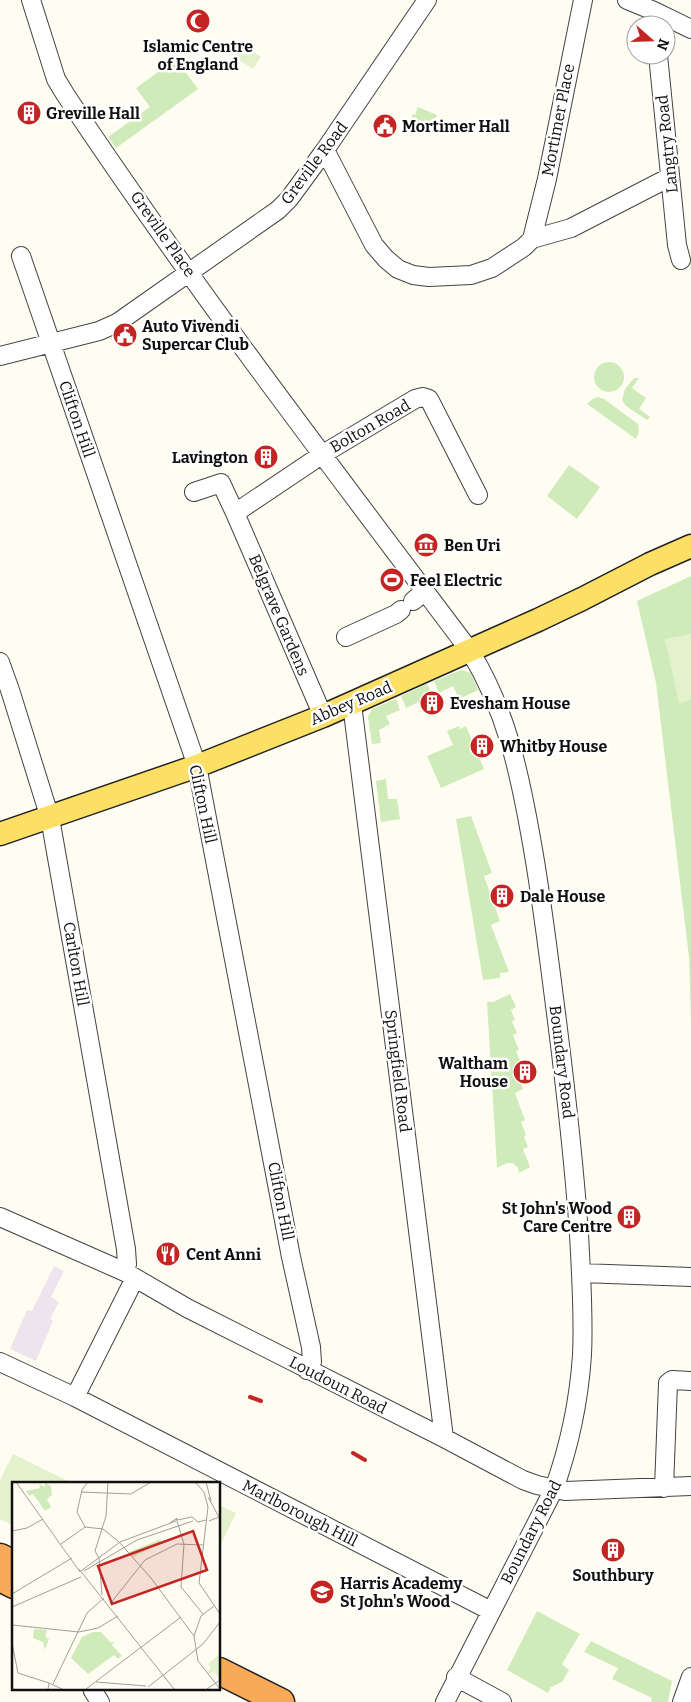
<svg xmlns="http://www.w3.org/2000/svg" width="691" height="1702" font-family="Bitter,serif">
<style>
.industrial{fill:#eee4ee}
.green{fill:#d0ebba}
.pitch{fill:#e3f2cc}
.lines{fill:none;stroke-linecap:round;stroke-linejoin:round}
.minor-casing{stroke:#434343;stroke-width:20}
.major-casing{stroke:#212121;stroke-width:25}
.highway-casing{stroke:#212121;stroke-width:29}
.minor{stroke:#fff;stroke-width:18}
.major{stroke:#fce066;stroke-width:22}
.highway{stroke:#f8aa57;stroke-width:26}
.rail{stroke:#c42523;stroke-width:4}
.labels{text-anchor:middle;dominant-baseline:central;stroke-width:5;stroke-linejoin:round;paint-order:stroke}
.poi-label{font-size:16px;font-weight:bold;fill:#101010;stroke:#fff;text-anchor:start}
.street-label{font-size:16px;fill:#101010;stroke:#fff}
.inset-road{fill:none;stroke:#9f9e98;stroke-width:1}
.view{fill:#c42523;fill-opacity:0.15;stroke:#c42523;stroke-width:2.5}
.inset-edge{fill:none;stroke:#101010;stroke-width:2.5}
</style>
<rect width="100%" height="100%" fill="#fffdf2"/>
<!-- industrial -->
<path class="industrial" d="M54 1266 64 1271 51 1297 59 1302 50 1319 53 1321 36 1361 10 1349 27 1310 32 1311Z"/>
<!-- green -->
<path class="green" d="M176 59 198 89 116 148 108 137 150 107 136 88Z
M418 107 437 115 429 133 407 123 408 119 410 120 413 114 415 115Z
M594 377a15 15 0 1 1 30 0a15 15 0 1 1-30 0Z
M634 378H639L632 388 646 398 639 409 650 417 647 420 626 406 622 400 625 389Z
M598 397 604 399 638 424 639 432 636 439 587 404 592 399Z
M569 465 600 487 577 519 547 496Z
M691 576V1024L689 957 656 683 637 601Z
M461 670 471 673 478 690 459 699 453 686 439 693 434 681Z
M427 684 433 695 406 708 401 696Z
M396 699 400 710 386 716 390 724 379 730 381 743 372 744 368 717 372 709Z
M459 726 460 729 466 726 484 769 441 788 427 756 453 745 447 731Z
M386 779 388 799H397L400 819 381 822 376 781Z
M471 816 492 873 484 876 500 921 491 925 509 972 500 973V978L483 980 456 819Z
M510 994 516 1007 511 1010 515 1020 512 1021 517 1033 513 1035 519 1050 516 1051 521 1063 516 1066 521 1078 519 1080 523 1089 515 1093 525 1120 521 1122 526 1135 524 1137 528 1147 523 1149 530 1167 519 1173 518 1168 513 1163H507L497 1168 487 1002H493Z
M537 1611 580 1634 562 1664 569 1670 562 1682 551 1687 548 1693 507 1670Z
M591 1641 672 1681 668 1702H651L652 1698 612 1679 618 1668 584 1652Z"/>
<!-- pitch -->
<path class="pitch" d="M235 39 261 57 253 69 227 52Z
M691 634V700L679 703 665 639Z
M13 1454 72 1483H14V1526L0 1519V1480Z
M219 1505 236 1513 219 1548Z"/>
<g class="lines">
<defs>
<path id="minor" d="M31 0 56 79 65 94C192 285 332 468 470 651 506 710 519 770 531 838 542 898 549 960 557 1021 566 1092 574 1163 579 1234 581 1274 584 1315 582 1355 579 1400 569 1447 554 1489L445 1702
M627 0 654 11 691 29
M658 55 677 245 681 260
M325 150 374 245 386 259 398 269 413 275 429 277 471 275 492 268 524 247 532 239 571 228 670 177
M532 239 547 179 583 0
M21 256 197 766 291 1257 311 1347 312 1362 307 1370
M0 356 99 331 117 323 278 210 289 199 325 150 427 0
M194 492 221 483 235 513 323 454 415 399 423 397 429 399 478 495
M235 513 323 716
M413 601 425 591
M346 637 396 614 401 610
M0 662 10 690 50 818 126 1249 127 1264 125 1272
M352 704 444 1438
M0 1217 125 1272 187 1308 444 1438 523 1480 537 1485 565 1491 691 1486
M581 1273 691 1277
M0 1362 75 1397 491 1611
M75 1397 135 1278
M664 1488 668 1383 672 1380 691 1381
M456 1677 502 1702
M95 1688 93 1691 100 1702
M682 1702 691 1677"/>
<path id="major" d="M0 834 197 766 323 716 538 620 582 599 650 564 691 546"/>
<path id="highway" d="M0 1557 14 1564
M0 1578 14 1585
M219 1671 281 1702"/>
</defs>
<!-- minor casing -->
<use href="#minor" class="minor-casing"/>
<!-- major casing -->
<use href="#major" class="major-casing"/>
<!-- highway casing -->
<use href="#highway" class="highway-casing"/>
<!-- minor -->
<use href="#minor" class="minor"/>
<!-- major -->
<use href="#major" class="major"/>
<!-- highway -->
<use href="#highway" class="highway"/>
<!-- rail -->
<path class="rail" d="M250 1397 261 1401
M353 1453 365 1460"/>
</g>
<!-- icons -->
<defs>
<symbol id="mosque-disc" viewBox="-11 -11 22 22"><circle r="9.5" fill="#c42523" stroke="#fff"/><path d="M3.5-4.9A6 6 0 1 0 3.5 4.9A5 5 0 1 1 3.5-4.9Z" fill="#fff"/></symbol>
<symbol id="building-disc" viewBox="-11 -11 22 22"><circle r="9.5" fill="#c42523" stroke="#fff"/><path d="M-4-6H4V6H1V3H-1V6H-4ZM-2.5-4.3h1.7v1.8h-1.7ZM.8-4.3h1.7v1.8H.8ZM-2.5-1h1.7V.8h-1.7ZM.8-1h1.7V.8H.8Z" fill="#fff"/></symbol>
<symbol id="civic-disc" viewBox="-11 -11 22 22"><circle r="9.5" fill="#c42523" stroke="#fff"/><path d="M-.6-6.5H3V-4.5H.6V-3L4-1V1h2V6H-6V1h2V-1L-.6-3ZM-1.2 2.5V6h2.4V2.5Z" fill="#fff"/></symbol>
<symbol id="museum-disc" viewBox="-11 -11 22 22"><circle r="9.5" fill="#c42523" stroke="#fff"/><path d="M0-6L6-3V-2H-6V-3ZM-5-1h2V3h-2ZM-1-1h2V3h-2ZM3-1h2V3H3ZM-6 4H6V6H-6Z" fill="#fff"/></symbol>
<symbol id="stadium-disc" viewBox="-11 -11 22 22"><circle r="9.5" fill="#c42523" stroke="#fff"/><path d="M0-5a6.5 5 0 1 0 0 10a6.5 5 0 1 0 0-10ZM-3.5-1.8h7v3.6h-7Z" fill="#fff"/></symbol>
<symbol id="restaurant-disc" viewBox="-11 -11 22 22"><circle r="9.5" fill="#c42523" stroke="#fff"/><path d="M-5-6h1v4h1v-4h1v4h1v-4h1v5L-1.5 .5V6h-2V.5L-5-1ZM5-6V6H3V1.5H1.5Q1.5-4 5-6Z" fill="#fff"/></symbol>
<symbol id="school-disc" viewBox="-11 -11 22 22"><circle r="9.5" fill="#c42523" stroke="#fff"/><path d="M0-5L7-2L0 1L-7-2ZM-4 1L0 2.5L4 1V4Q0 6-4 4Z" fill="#fff"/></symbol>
</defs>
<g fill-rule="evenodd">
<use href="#mosque-disc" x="184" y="7" width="28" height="28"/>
<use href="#building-disc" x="15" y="99" width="28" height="28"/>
<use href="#civic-disc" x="371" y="112" width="28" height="28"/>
<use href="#civic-disc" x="111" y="321" width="28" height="28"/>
<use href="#building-disc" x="252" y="443" width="28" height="28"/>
<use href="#museum-disc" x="412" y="531" width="28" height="28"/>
<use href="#stadium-disc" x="378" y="566" width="28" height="28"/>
<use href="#building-disc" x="418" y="689" width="28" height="28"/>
<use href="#building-disc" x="468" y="732" width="28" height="28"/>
<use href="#building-disc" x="488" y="882" width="28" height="28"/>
<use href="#building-disc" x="511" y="1058" width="28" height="28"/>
<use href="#building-disc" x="615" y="1203" width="28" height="28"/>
<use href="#restaurant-disc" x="154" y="1240" width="28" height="28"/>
<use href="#building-disc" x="599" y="1536" width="28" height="28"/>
<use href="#school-disc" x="308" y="1578" width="28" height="28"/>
</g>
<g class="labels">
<!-- poi labels -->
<g class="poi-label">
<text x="198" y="46" text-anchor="middle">Islamic Centre<tspan x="198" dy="18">of England</tspan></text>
<text x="46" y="113">Greville Hall</text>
<text x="402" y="126">Mortimer Hall</text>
<text x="142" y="326">Auto Vivendi<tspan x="142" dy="18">Supercar Club</tspan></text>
<text x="248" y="457" text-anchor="end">Lavington</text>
<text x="444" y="545">Ben Uri</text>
<text x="410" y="580">Feel Electric</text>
<text x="450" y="703">Evesham House</text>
<text x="500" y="746">Whitby House</text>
<text x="520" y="896">Dale House</text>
<text x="508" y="1063" text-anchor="end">Waltham<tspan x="508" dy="18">House</tspan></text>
<text x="612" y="1208" text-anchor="end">St John's Wood<tspan x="612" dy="18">Care Centre</tspan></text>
<text x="186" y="1254">Cent Anni</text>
<text x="613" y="1575" text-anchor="middle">Southbury</text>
<text x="340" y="1583">Harris Academy<tspan x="340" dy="18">St John's Wood</tspan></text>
</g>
<!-- street labels -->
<g class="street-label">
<text transform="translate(558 120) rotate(-79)">Mortimer Place</text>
<text transform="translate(667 144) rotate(-96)">Langtry Road</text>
<text transform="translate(314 163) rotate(-53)">Greville Road</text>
<text transform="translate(163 234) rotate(55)">Greville Place</text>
<text transform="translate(77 419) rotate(71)">Clifton Hill</text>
<text transform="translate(370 426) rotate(-30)">Bolton Road</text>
<text transform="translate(279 615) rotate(67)">Belgrave Gardens</text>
<text transform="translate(351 703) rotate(-23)">Abbey Road</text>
<text transform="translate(203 804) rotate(78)">Clifton Hill</text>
<text transform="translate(76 964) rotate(80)">Carlton Hill</text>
<text transform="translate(562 1062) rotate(83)">Boundary Road</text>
<text transform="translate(398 1071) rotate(83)">Springfield Road</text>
<text transform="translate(281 1201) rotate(79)">Clifton Hill</text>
<text transform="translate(338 1385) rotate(27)">Loudoun Road</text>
<text transform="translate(300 1513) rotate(27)">Marlborough Hill</text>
<text transform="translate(531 1532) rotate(-63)">Boundary Road</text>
</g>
</g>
<!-- overview -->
<g transform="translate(12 1482)">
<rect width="208" height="208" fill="#fffdf2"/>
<path d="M33 1 39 4 40 13 35 17 39 25 33 29 21 12 17 14 14 9 28 6 27 2 33 5ZM149 57 148 61 121 75 117 70ZM22 147 35 148 33 155 37 157 33 168 31 160 21 156ZM81 150H89L99 161 103 159 100 163 110 174 106 177 102 173 76 192 59 176 70 155Z" fill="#d0ebba"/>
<path d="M207 172V197L202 189 197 192 195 190 199 186 196 182Z" fill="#e3f2cc"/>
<path class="inset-road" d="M4 0 68 90M183 0 192 10 196 25 187 101 208 132M194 0 199 19M69 10 119 12 139 0M196 15 207 35 197 39M165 38 180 35 186 40 194 38M165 39 172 62 169 105 191 132M73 45 91 47 107 60 139 96 182 154 186 179 208 207M73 45 65 30 70 8 76 0M0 49 15 46 31 37M49 62 73 45M67 87 162 207M69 89 108 60 164 39 165 36 158 41M72 89 125 58 181 39M0 112 60 76M90 113 87 76 83 69 94 34 96 0M98 122 133 78 165 62 191 63M0 125 69 95M0 143 67 150M67 150 86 146 106 134M182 154 189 134 202 124M0 161 6 191 37 201M84 200 134 204M41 202 75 131 92 116M136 205 191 162 208 140M36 207 37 201 50 207M74 207 169 135M195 207 208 198"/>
<path class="view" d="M181 49 195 88 100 122 86 84Z"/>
<rect width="208" height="208" class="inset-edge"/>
</g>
<!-- north arrow -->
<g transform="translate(651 40) rotate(110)"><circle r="24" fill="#ffffff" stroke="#9f9f9f"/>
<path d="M0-4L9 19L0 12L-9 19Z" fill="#c42523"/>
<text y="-8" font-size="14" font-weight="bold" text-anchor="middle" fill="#101010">N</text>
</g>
</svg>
